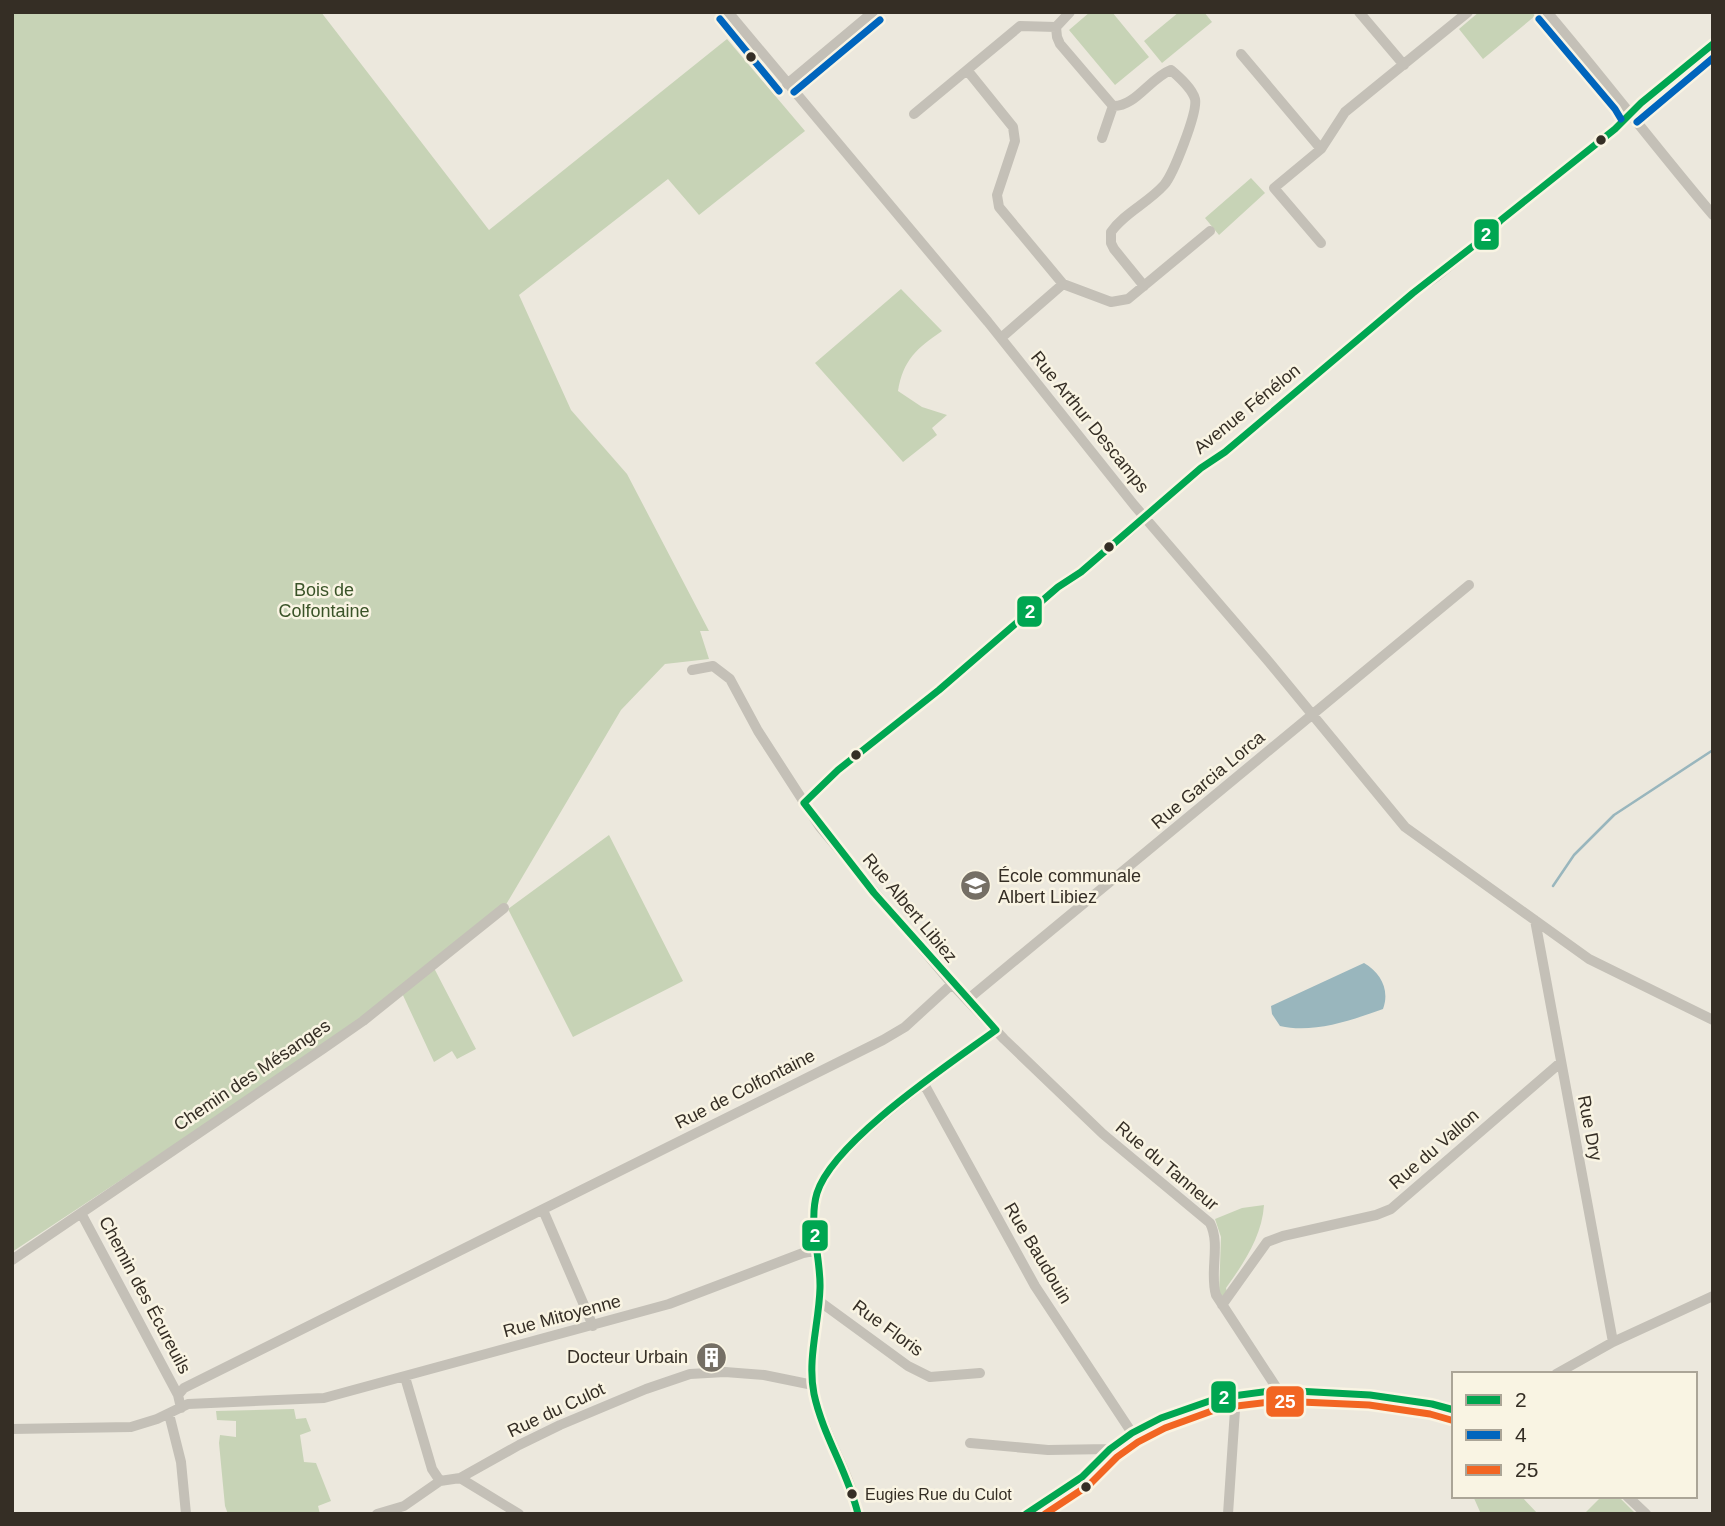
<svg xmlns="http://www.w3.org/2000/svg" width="1725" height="1526" font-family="Helvetica,sans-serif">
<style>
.green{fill:#c7d3b6}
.water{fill:#99b6bd}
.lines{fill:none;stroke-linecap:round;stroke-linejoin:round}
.stream{stroke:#99b6bd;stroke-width:2.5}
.minor{stroke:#c4c0b7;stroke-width:10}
.bus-1-casing{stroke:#f9f4e3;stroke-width:12}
.bus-2-casing{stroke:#f9f4e3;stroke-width:12}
.bus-3-casing{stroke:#f9f4e3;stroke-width:12}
.bus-1{stroke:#00a651;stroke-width:7}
.bus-2{stroke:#0065bd;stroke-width:7}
.bus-3{stroke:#f26522;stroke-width:7}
.bus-dot{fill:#352e25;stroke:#f9f4e3;stroke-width:2.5}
.labels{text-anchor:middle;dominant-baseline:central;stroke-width:5;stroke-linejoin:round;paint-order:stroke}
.bus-label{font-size:16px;fill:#352e25;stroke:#f9f4e3;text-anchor:start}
.street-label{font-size:18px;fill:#352e25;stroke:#f9f4e3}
.park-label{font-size:18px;fill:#3a5328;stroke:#f9f4e3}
.poi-label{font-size:18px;fill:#352e25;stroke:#f9f4e3;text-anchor:start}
.line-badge{stroke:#f9f4e3;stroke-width:2.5}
.badge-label{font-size:19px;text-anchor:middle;font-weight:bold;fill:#fff}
</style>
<rect width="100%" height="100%" fill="#ece8dd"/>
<!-- green -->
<path class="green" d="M12 12H321L489 230 727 39 805 131 699 215 668 179 519 295 571 410 627 474 709 631H700L709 659 665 664 621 710 504 908 361 1018 242 1100 12 1252Z
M1090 12H1112L1149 57 1115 85 1069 30Z
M1179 12H1204L1212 22 1162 63 1144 41Z
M1479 12H1532L1535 16 1483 59 1459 29Z
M1251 178 1265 193 1219 235 1205 218Z
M901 289 942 331C917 348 903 360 898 391L922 407 947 415 932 428 937 435 903 462 815 363Z
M609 835 683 981 573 1037 508 909Z
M434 968 476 1049 457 1059 452 1051 434 1062 401 991Z
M1264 1205C1262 1236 1244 1263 1226 1288L1227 1292 1223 1296 1219 1295 1221 1237 1215 1219 1242 1208Z
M294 1409 296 1419 306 1418 311 1431 300 1435 304 1462 316 1463 331 1501 318 1506 320 1514H228L225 1506 219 1443 220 1435 236 1437V1421L217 1420 216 1411Z
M1473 1496H1521L1538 1514H1481Z
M1602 1496H1618L1636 1514H1584Z"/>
<!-- water -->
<path class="water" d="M1364 963C1381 973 1390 990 1383 1009 1352 1020 1313 1034 1280 1026L1272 1014 1271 1006Z"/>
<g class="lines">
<!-- stream -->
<path class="stream" d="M1553 886 1574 855 1614 815 1713 750"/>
<!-- minor -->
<path class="minor" d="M728 12 988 322 1134 505 1269 662 1405 827 1589 959 1713 1020
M1359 12 1404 65
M1547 12C1604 79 1656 148 1713 215
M1056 27 1057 37 1060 44 1113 106C1135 107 1150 78 1171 70 1179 77 1192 88 1195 99 1198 112 1173 175 1164 185 1148 203 1124 213 1111 232V243L1114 249 1144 286
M1056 27 1020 26 967 70 1013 127 1015 141 997 195 999 207 1063 284
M1056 27 1070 12
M1241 54 1321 149
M787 84 873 12
M914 114 967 70
M1102 138 1113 106
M1321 243 1274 188 1321 149 1345 112 1468 12
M1001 338 1063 284 1111 302 1128 299 1210 231
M692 670 713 666 730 679 758 731 820 827 952 984 1004 1039 1103 1134 1210 1223C1221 1245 1209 1272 1216 1295L1278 1390
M804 803 838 770 939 690 1058 587 1081 572 1124 536 1201 468 1225 452 1413 293 1436 277 1481 240 1501 220 1615 129 1641 103 1713 44
M1535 920 1613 1342
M967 1000 1469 585
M924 1084 1035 1286 1132 1433
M543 1210 593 1326
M81 1213 178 1395
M12 1260 324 1048 363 1021 504 908
M819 1301 908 1366 930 1377 980 1373
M1222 1305 1267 1242 1283 1236 1376 1215 1391 1209 1560 1063
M1556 1374 1613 1342 1713 1296
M405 1377 432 1469 440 1481
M181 1408 178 1395 184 1388 883 1040 905 1027 952 984
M169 1414 181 1462 186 1514
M12 1429 131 1427 157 1419 188 1404 324 1398 669 1304 803 1253 819 1250
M970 1443 1048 1450 1110 1449
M460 1478 519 1514
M1627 1496 1646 1514
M377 1514 404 1506 440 1481 460 1478 519 1445 560 1425 646 1389 690 1374 725 1372 764 1375 813 1385
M858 1514C850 1472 824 1436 814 1394 807 1359 819 1324 820 1289 821 1258 810 1224 817 1193 828 1147 955 1061 996 1030
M1026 1514 1082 1477 1110 1449 1132 1433 1161 1418 1218 1398 1278 1390 1370 1395 1432 1404 1454 1410
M1228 1514 1236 1395"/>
<defs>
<path id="bus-1" d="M804 803 838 770 939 690 1058 587 1081 572 1201 468 1225 452 1413 293 1481 240 1501 220 1615 129 1641 103 1713 44
M804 803 874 893 996 1030
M858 1514C848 1472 823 1436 814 1394 807 1359 819 1324 820 1288 821 1258 808 1223 817 1193 833 1141 951 1063 996 1030
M1026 1514 1082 1477 1110 1449 1132 1433 1161 1418 1218 1398 1278 1390 1370 1395 1432 1404 1454 1410"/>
<path id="bus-2" d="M720 19 779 91
M1539 19 1615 109 1621 119
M794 92 880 20
M1637 122 1713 58"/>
<path id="bus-3" d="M1045 1514 1089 1485 1117 1457 1138 1442 1165 1428 1220 1408 1278 1401 1369 1405 1430 1414 1451 1420"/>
</defs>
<!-- bus-1 casing -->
<use href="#bus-1" class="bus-1-casing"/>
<!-- bus-2 casing -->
<use href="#bus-2" class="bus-2-casing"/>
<!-- bus-3 casing -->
<use href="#bus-3" class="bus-3-casing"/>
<!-- bus-1 -->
<use href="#bus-1" class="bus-1"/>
<!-- bus-2 -->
<use href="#bus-2" class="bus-2"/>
<!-- bus-3 -->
<use href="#bus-3" class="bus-3"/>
</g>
<!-- icons -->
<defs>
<symbol id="school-disc" viewBox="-11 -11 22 22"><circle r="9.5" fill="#756f65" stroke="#f9f4e3"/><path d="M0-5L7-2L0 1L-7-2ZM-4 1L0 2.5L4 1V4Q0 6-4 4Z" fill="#fff"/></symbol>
<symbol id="building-disc" viewBox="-11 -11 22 22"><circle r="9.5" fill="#756f65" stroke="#f9f4e3"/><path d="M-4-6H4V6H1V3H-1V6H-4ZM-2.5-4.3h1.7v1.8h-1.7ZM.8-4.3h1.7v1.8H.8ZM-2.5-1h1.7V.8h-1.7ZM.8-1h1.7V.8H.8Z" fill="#fff"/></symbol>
</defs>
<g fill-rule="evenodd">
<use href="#school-disc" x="958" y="868" width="35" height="35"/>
<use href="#building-disc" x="694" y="1340" width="35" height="35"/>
</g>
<!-- markers -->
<g class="bus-dot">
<circle cx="751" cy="57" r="6"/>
<circle cx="1601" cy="140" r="6"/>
<circle cx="1109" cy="547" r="6"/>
<circle cx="856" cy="755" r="6"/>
<circle cx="1086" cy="1487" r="6"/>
<circle cx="852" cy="1494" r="6"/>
</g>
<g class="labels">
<!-- bus labels -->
<g class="bus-label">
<text x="865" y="1494">Eugies Rue du Culot</text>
</g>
<!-- street labels -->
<g class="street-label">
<text transform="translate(1247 409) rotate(-39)">Avenue Fénélon</text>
<text transform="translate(1090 422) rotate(51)">Rue Arthur Descamps</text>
<text transform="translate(1208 780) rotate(-40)">Rue Garcia Lorca</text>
<text transform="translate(910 908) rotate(50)">Rue Albert Libiez</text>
<text transform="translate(252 1075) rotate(-34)">Chemin des Mésanges</text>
<text transform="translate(745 1089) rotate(-27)">Rue de Colfontaine</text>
<text transform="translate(1590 1128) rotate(79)">Rue Dry</text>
<text transform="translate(1434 1149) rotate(-41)">Rue du Vallon</text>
<text transform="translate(1167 1166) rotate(40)">Rue du Tanneur</text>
<text transform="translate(1038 1253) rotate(59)">Rue Baudouin</text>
<text transform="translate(145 1295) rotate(62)">Chemin des Écureuils</text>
<text transform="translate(562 1316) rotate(-15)">Rue Mitoyenne</text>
<text transform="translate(888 1328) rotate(36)">Rue Floris</text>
<text transform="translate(556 1410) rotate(-25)">Rue du Culot</text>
</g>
<!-- park labels -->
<g class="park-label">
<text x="324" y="590">Bois de<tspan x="324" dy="21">Colfontaine</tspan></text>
</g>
<!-- poi labels -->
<g class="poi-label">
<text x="998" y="876">École communale<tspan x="998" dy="21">Albert Libiez</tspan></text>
<text x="688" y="1357" text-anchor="end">Docteur Urbain</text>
</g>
</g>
<g class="line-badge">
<rect x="1473" y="218" width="27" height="33" rx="7" fill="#00a651"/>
<rect x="1016" y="595" width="27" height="33" rx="7" fill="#00a651"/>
<rect x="801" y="1219" width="28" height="33" rx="7" fill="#00a651"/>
<rect x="1210" y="1380" width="27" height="34" rx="7" fill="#00a651"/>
<rect x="1265" y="1385" width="40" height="33" rx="7" fill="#f26522"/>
</g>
<g class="badge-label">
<text x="1486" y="241">2</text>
<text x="1030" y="618">2</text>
<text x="815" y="1242">2</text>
<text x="1224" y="1404">2</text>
<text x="1285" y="1408">25</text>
</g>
<!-- border -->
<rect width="1725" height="1526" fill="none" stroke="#352e25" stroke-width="28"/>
<!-- legend -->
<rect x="1452" y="1372" width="245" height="126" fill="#f9f4e3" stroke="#aba597" stroke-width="2"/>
<rect x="1466" y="1395" width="35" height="10" fill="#00a651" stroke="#aba597" stroke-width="2"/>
<text x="1515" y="1407" font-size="21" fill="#352e25">2</text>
<rect x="1466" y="1430" width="35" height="10" fill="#0065bd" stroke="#aba597" stroke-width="2"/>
<text x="1515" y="1442" font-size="21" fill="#352e25">4</text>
<rect x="1466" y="1465" width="35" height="10" fill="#f26522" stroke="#aba597" stroke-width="2"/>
<text x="1515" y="1477" font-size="21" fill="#352e25">25</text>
</svg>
